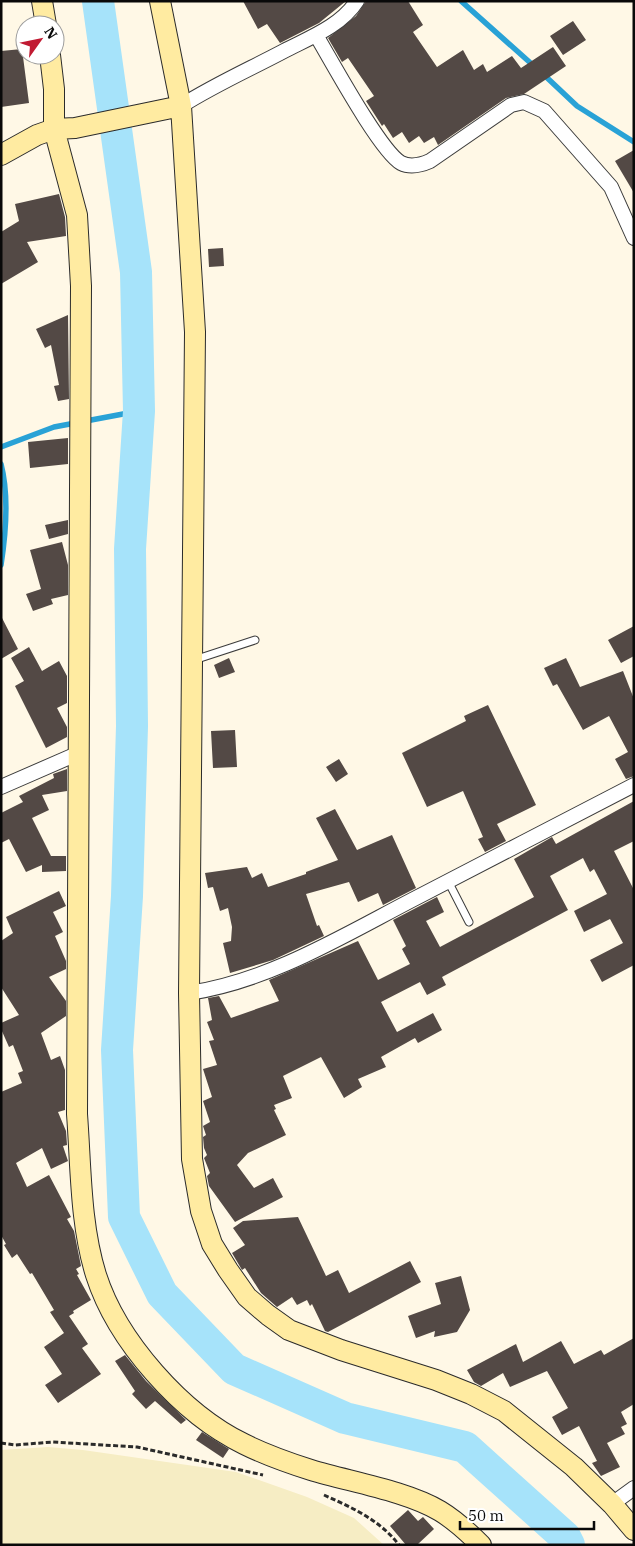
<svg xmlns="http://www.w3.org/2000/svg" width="635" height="1546" font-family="'IBM Plex Serif',serif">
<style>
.farmland{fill:#f6edc4}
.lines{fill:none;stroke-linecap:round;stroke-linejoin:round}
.stream{stroke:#29a2d6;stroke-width:5.5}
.river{stroke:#a6e3fa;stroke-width:32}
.building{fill:#534945}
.lane-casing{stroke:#3c3c3c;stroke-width:9}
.street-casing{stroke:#3c3c3c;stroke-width:16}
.secondary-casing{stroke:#2b2b2b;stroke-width:22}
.path{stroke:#2b2b2b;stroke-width:3;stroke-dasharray:5 2.5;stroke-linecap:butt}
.lane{stroke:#fff;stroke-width:7}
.street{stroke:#fff;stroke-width:14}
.secondary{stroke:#ffeba1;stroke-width:20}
</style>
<rect width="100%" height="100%" fill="#fff8e6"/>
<!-- farmland -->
<path class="farmland" d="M48 1447 83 1450 236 1472 307 1497 354 1518 384 1545H1V1450Z"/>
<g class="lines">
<!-- stream -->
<path class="stream" d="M461 1 535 67
M542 73 577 106 634 142
M1 447 54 427 139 411
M1 464C9 495 6 533 1 565"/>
<!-- river -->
<path class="river" d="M98 1 136 272 139 411 130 549 132 726 127 896 117 1050 124 1217 162 1294 234 1369 345 1418 465 1447 565 1537 569 1545"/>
</g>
<!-- building -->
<path class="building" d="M243 1H346L319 23 280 43 267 24 258 29Z
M366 1H408L423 25 413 32 437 67 463 50 474 70 483 64 487 72 512 56 521 68 553 47 566 66 524 94 506 98 438 145 434 137 424 143 419 136 409 143 402 132 393 138 384 124 382 126 366 101 374 96 348 58 342 62 328 38 356 16Z
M573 21 586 40 563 55 550 36Z
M22 49 29 103 1 107V51Z
M634 150V193L615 161Z
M59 194 65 217 66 236 27 242 38 262 1 284V232L19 221 15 204Z
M223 248 224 266 209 267 208 249Z
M68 315 69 399 58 401 54 386 59 385 51 345 45 348 36 329Z
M68 438V464L30 468 28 442Z
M68 520V534L49 539 45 525Z
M62 542 68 565V595L51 599 53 604 33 611 26 594 41 589 30 550Z
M1 616 18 649 1 659Z
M634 626V656L621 663 608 640Z
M29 647 42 671 59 661 67 676V703L57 708 67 727V737L46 748 15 686 24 681 11 658Z
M229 658 235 672 219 678 214 665Z
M566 658 580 687 623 671 634 699V776L626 779 615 759 628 752 609 716 583 730 557 684 553 686 544 668Z
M488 705 536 805 497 824 506 841 485 852 478 839 483 837 463 791 427 807 402 753 466 721 464 716Z
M235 730 237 767 213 768 211 731Z
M339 759 348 774 336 782 326 767Z
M67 769V791L42 795 49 810 32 818 51 856H66V871L42 872V865L26 872 9 839 1 843V813L23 802 19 796 54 778 53 774Z
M634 801V841L614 851 634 890V965L602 982 590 960 623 943 610 919 584 932 574 911 607 894 594 869 590 872 583 858 550 876 568 910 442 977 446 985 427 995 420 982 381 1002 397 1032 433 1013 442 1030 418 1043 415 1038 381 1057 386 1067 358 1079 362 1087 344 1098 321 1057 283 1076 292 1098 274 1105 276 1109 274 1110 286 1135 248 1153 237 1165 254 1188 273 1178 283 1197 235 1222 209 1186 207 1176 210 1173 204 1158 207 1155 204 1148 203 1137 206 1135 203 1126 210 1122 203 1101 212 1097 203 1069 217 1065 209 1041 214 1040 207 1022 212 1020 208 998 219 996 231 1018 279 1001 269 980 358 941 378 980 410 964 402 949 406 946 393 920 437 897 444 912 426 921 440 947 534 897 514 859 552 837 556 844Z
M335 809 357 850 392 835 416 888 383 905 378 893 358 902 349 882 306 894 317 926 319 925 324 936 273 960 230 973 223 943 231 941 232 927 228 908 220 911 213 887 208 888 205 873 247 867 252 878 262 873 268 887 306 874V872L338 860 316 818Z
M59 891 66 906 53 912 63 932 55 936 66 961V969L49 977 66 1001V1016L41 1033 51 1060 60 1056 65 1070V1110L58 1112 66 1131 67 1145 63 1146 68 1161 51 1169 42 1148 16 1163 27 1187 49 1175 71 1217 67 1219 74 1231 81 1266 76 1269 79 1274 77 1275 91 1300 73 1311 74 1313 69 1316 88 1344 82 1348 101 1374 58 1403 45 1385 62 1374 44 1347 64 1333 50 1312 54 1310 32 1273 30 1274 17 1254 12 1258 4 1245 6 1244 1 1235V1092L22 1083 18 1073 23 1071 13 1045 9 1047 1 1029V1023L19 1015 1 987V941L13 933 6 917Z
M298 1217 326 1276 338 1270 349 1293 410 1261 421 1282 328 1332 325 1331 312 1304 310 1306 307 1300 297 1305 292 1297 277 1307 261 1293 245 1268 242 1270 232 1253 245 1245 233 1228 243 1221Z
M461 1276 470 1310 457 1332 434 1337 435 1331 416 1338 408 1316 441 1304 435 1283Z
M634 1338V1404L621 1412 627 1424 621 1427 625 1434 607 1443 620 1467 601 1476 592 1463 597 1461 579 1426 562 1435 552 1417 568 1408 547 1371 510 1387 503 1373 481 1386 474 1382 467 1370 516 1344 523 1362 561 1341 574 1364 601 1350 604 1355Z
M125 1355 146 1381 186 1420 181 1424 155 1401 146 1409 132 1394 135 1391 115 1361Z
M202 1432 229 1449 223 1458 196 1440Z
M408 1510 418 1521 423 1517 434 1529 417 1545H406L390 1526Z"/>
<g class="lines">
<defs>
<path id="lane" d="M194 660 255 640
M448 881 469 922"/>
<path id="street" d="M316 35C331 60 380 151 401 163 411 168 421 165 430 161L511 105 524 102 544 111 611 187 634 238
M181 106C214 85 250 69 284 51 309 38 341 26 357 1
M1 787 79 753
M189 993C269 981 341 937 412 900 486 862 560 823 634 785
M612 1504 634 1488"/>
<path id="secondary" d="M42 1 46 25
M160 1 181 106 195 332 189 993 192 1159 201 1211 212 1244 228 1270 247 1297 268 1315 289 1330 341 1350 436 1380 471 1394 504 1411 574 1467 612 1504 634 1530
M50 55 54 89V129L77 215 81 286 77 1114C81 1166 80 1224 96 1275 117 1341 182 1414 244 1444 266 1455 289 1463 311 1470 351 1482 406 1491 440 1511 455 1520 469 1533 481 1545
M1 155 37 135 54 129 75 128 181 106"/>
</defs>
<!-- lane casing -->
<use href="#lane" class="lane-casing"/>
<!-- street casing -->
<use href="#street" class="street-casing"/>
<!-- secondary casing -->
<use href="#secondary" class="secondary-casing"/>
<!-- path -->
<path class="path" d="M1 1443 15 1445 53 1442 137 1447 263 1475
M324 1495C351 1507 380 1520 399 1545"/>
<!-- lane -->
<use href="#lane" class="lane"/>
<!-- street -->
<use href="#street" class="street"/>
<!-- secondary -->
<use href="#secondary" class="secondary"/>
</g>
<!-- border -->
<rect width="635" height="1546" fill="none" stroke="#090909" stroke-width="5"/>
<!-- north arrow -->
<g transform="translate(40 40) rotate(57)"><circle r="24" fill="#ffffff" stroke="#9d9d9d"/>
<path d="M0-4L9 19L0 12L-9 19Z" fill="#c11a32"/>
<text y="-8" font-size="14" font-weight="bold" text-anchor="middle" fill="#090909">N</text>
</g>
<!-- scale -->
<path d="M460 1521v8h134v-8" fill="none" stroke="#090909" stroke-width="2.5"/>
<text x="468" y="1521" font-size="15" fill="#090909" stroke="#ffffff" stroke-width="4" paint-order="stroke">50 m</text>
</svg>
